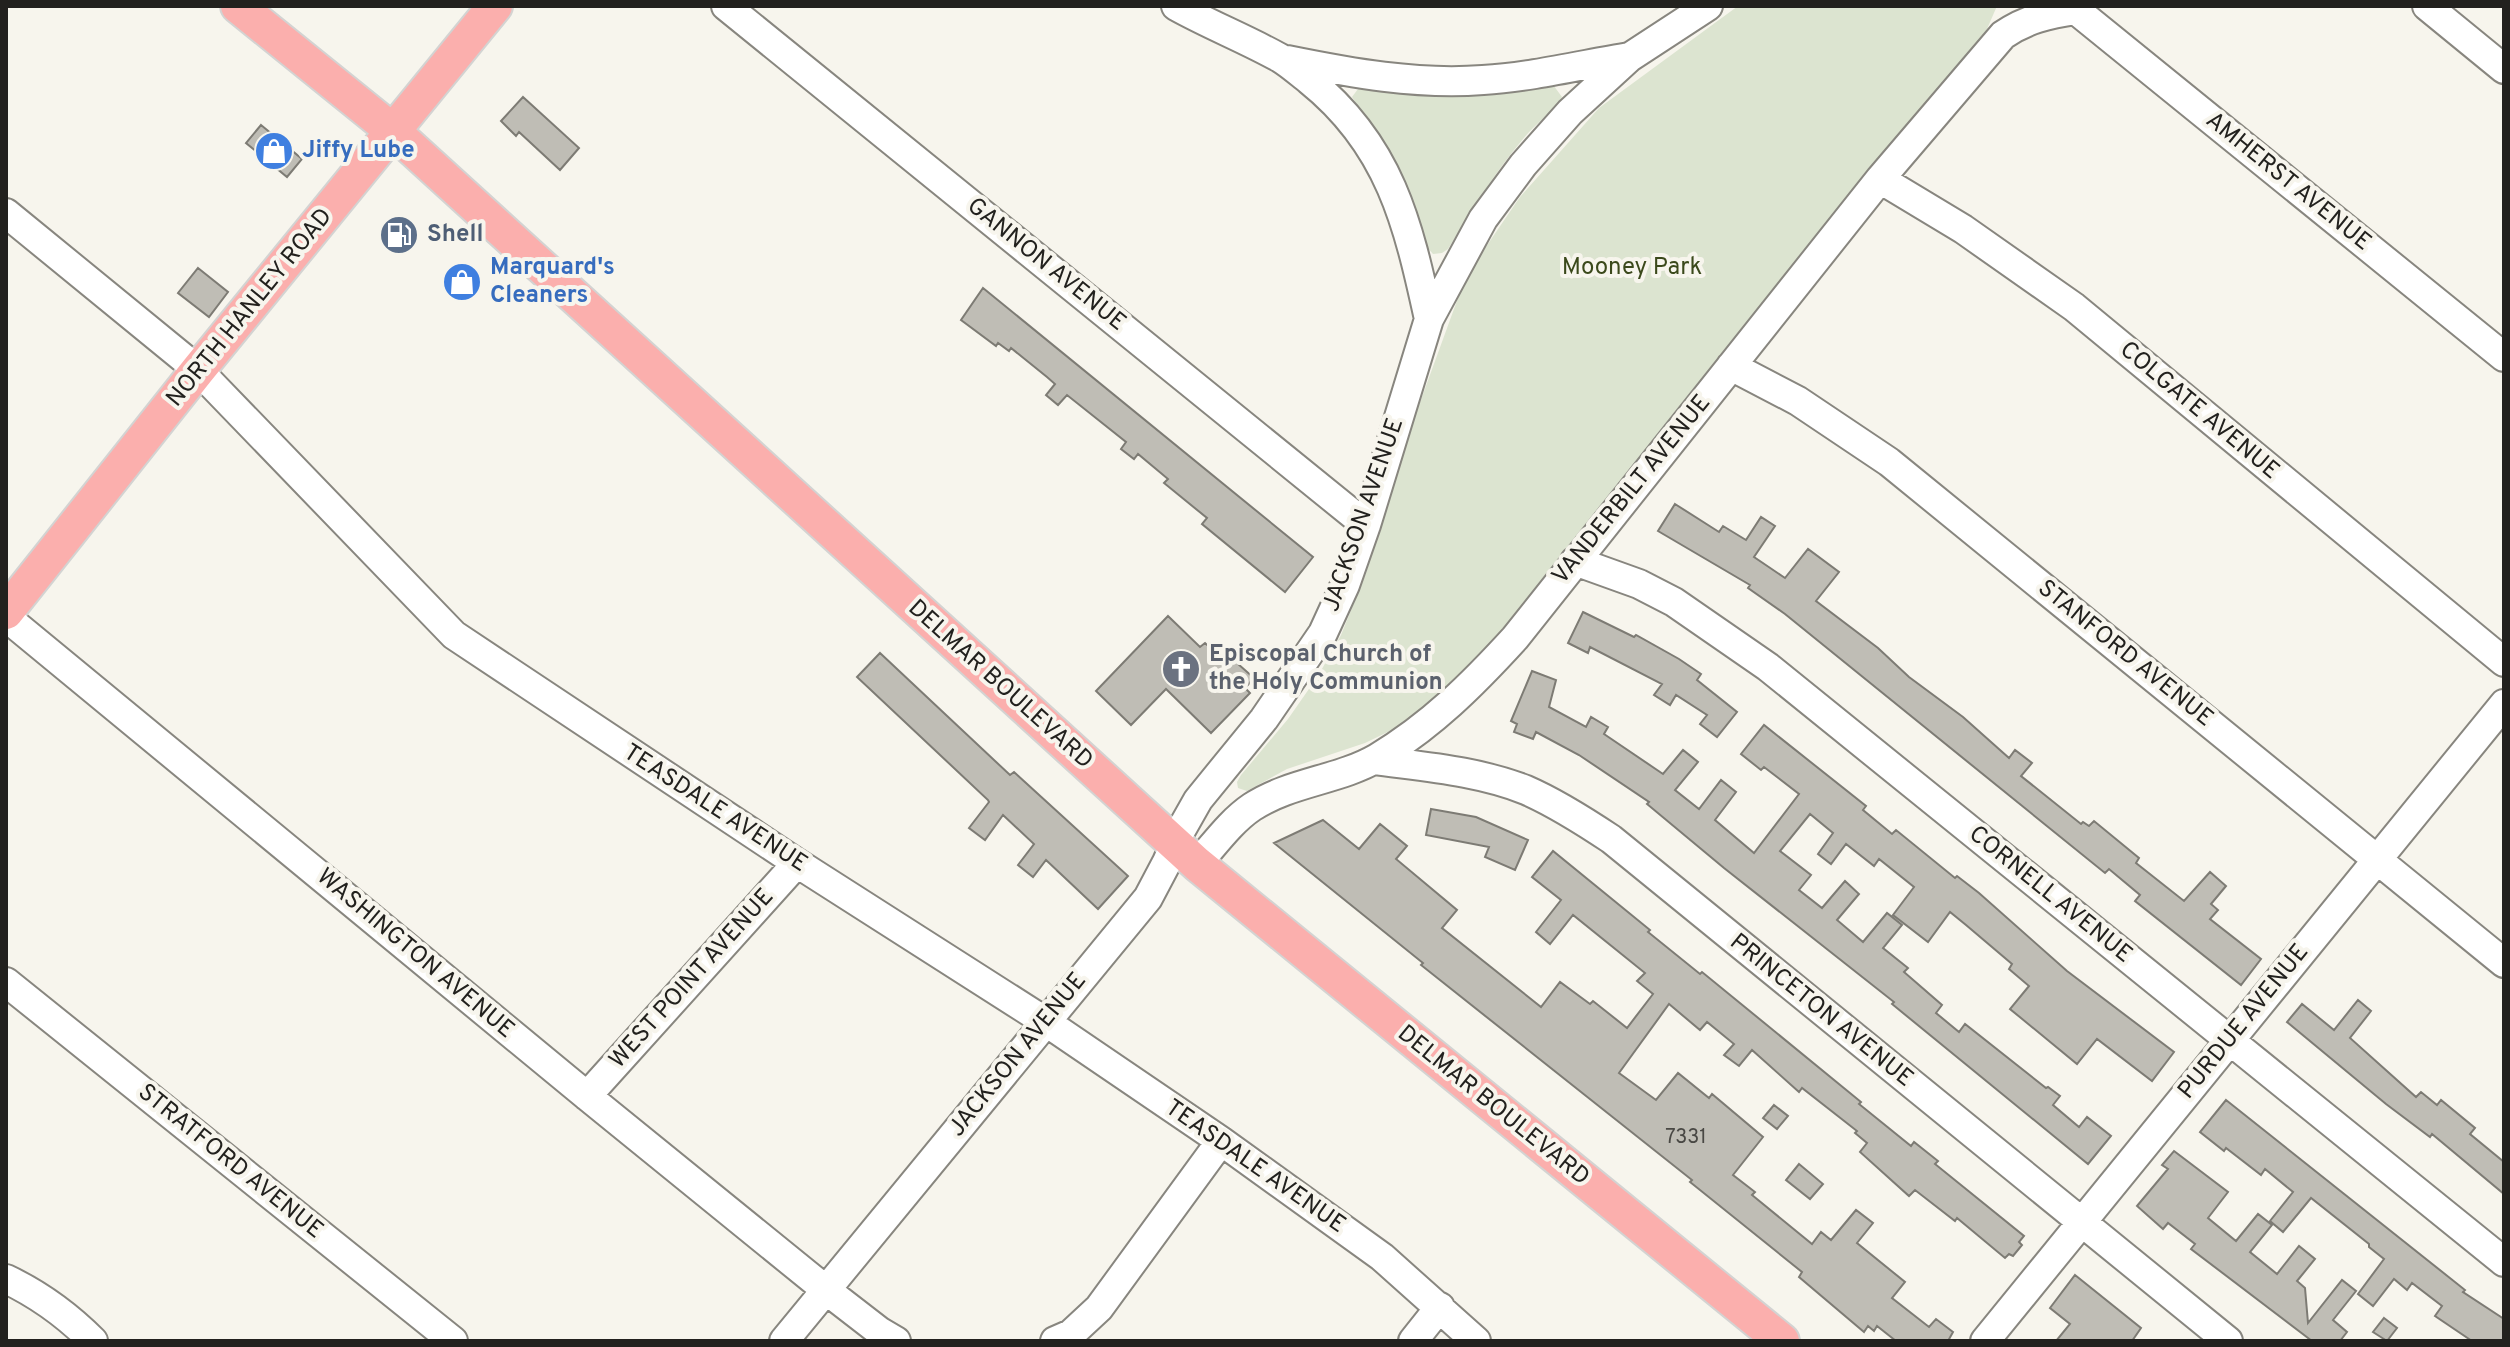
<svg xmlns="http://www.w3.org/2000/svg" width="2510" height="1347" font-family="Overpass,sans-serif">
<style>
.green{fill:#dce4d0}
.building{fill:#bfbdb5;stroke:#7d7b74;stroke-width:2}
.lines{fill:none;stroke-linecap:round;stroke-linejoin:round}
.minor-casing{stroke:#88867f;stroke-width:32}
.major-casing{stroke:#d3d3d2;stroke-width:38}
.minor{stroke:#fff;stroke-width:28}
.major{stroke:#fbafad;stroke-width:34}
.labels{text-anchor:middle;dominant-baseline:central;stroke-width:8;stroke-linejoin:round;paint-order:stroke}
.number-label{font-size:20px;fill:#494844}
.shop-label{font-size:24px;font-weight:bold;fill:#366cbe;stroke:#f7f5ed;text-anchor:start}
.street-label{font-size:24px;fill:#22211e;stroke:#f7f5ed}
.service-label{font-size:24px;font-weight:bold;fill:#4e5e75;stroke:#f7f5ed;text-anchor:start}
.park-label{font-size:24px;fill:#3b491b;stroke:#f7f5ed}
.worship-label{font-size:24px;font-weight:bold;fill:#5b616d;stroke:#f7f5ed;text-anchor:start}
</style>
<rect width="100%" height="100%" fill="#f7f5ed"/>
<!-- green -->
<path class="green" d="M1738 6H1997L1987 29 1970 57 1498 640 1453 683 1396 728 1365 743 1287 769 1247 791 1238 788 1237 782 1241 775 1288 719 1318 676 1341 635 1366 573 1415 416 1466 276 1520 197 1599 108Z
M1551 82 1562 97C1552 113 1535 124 1523 139 1494 173 1472 211 1448 249L1442 253 1433 254 1427 247 1409 195 1371 126 1352 97 1358 89 1366 85Z"/>
<!-- building -->
<path class="building" d="M523 97 579 148 560 170 519 132 516 136 501 121Z
M261 125 302 159 287 177 246 143Z
M198 268 228 292 209 317 178 293Z
M983 288 1313 557 1285 592 1202 524 1207 518 1164 483 1168 479 1138 454 1134 459 1121 449 1126 442 1067 395 1058 405 1046 395 1055 384 1047 377 1011 348 1009 351 998 343 996 346 961 320Z
M1675 504 1719 532 1723 526 1746 540 1761 517 1775 526 1754 557 1785 578 1808 549 1839 572 1816 601 1878 648 1909 677 1963 717 2009 758 2015 750 2032 763 2021 776 2081 824 2083 822 2089 826 2094 821 2139 858 2136 863 2184 901 2210 872 2226 886 2211 904 2218 910 2210 919 2261 959 2241 985 2135 901 2140 895 2109 869 2105 873 1785 614 1748 588 1750 585 1658 531Z
M1583 612 1634 637 1636 635 1679 659 1701 674 1697 680 1737 712 1717 737 1700 724 1707 715 1676 695 1670 705 1654 695 1662 684 1590 647 1588 653 1568 643Z
M1168 616 1200 647 1205 643 1217 654 1221 649 1254 678 1245 688 1250 693 1211 733 1166 689 1131 725 1096 691Z
M880 653 1010 775 1014 772 1128 876 1098 909 1046 860 1033 877 1018 865 1034 844 1003 815 985 840 969 828 989 802 988 800 857 677Z
M1532 671 1556 680 1549 707 1586 727 1591 717 1608 727 1604 734 1663 774 1683 750 1698 762 1675 790 1699 809 1721 780 1736 792 1715 820 1754 853 1799 794 1764 767 1761 770 1741 754 1764 725 1866 806 1863 810 1892 834 1896 830 1955 878 1957 876 1979 893 2067 971 2174 1052 2152 1081 2097 1039 2077 1064 2010 1009 2029 986 2009 969 2012 964 1966 925 1950 912 1928 942 1893 915 1914 887 1879 859 1874 866 1846 844 1831 864 1818 854 1833 833 1810 814 1780 851 1811 875 1799 890 1822 908 1845 881 1859 894 1837 920 1863 942 1887 913 1902 925 1883 948 1908 968 1904 972 1942 1005 1936 1013 1959 1032 1965 1024 2046 1088 2048 1087 2060 1096 2053 1105 2079 1127 2087 1117 2111 1136 2088 1164 1892 1004 1894 1002 1724 868 1647 804 1649 802 1579 755 1536 732 1533 739 1514 732 1517 724 1511 721Z
M1431 809 1476 817 1528 840 1515 870 1485 857 1489 847 1426 835Z
M1323 820 1359 849 1380 824 1407 846 1396 859 1457 910 1442 928 1541 1007 1560 982 1590 1004 1593 1001 1627 1028 1653 994 1637 981 1645 973 1573 915 1550 944 1536 932 1561 900 1532 877 1553 851 1650 930 1648 932 1700 974 1702 972 1861 1102 1859 1104 1911 1146 1914 1142 1938 1161 1935 1164 2024 1236 2019 1242 2022 1245 2013 1256 2009 1254 2005 1258 1957 1218 1955 1221 1915 1190 1909 1196 1860 1152 1867 1143 1855 1133 1857 1131 1802 1088 1799 1092 1752 1050 1739 1066 1724 1055 1734 1044 1707 1022 1700 1030 1669 1004 1619 1073 1656 1100 1678 1073 1709 1098 1712 1094 1763 1137 1733 1175 1755 1192 1752 1195 1812 1244 1821 1232 1831 1240 1856 1210 1873 1223 1857 1243 1905 1282 1892 1298 1929 1327 1936 1319 1953 1332 1948 1341H1896L1877 1326 1874 1331 1868 1326 1864 1332 1799 1277 1802 1272 1690 1182 1692 1180 1421 965 1423 963 1274 843Z
M2358 1000 2371 1011 2350 1038 2416 1097 2421 1092 2437 1105 2441 1100 2475 1128 2470 1134 2504 1162V1194L2432 1134 2430 1137 2386 1104 2287 1022 2302 1004 2334 1030Z
M2226 1100 2465 1290 2463 1292 2504 1319V1341H2472L2435 1316 2442 1306 2412 1283 2407 1290 2394 1279 2373 1306 2358 1294 2384 1259 2369 1247V1244L2311 1198 2283 1232 2270 1221 2293 1192 2265 1169 2261 1175 2226 1148 2224 1151 2200 1132Z
M1774 1105 1788 1116 1777 1129 1763 1118Z
M2174 1151 2228 1192 2208 1218 2236 1241 2258 1214 2272 1225 2250 1252 2277 1274 2299 1246 2315 1259 2297 1281 2305 1288 2308 1323 2342 1280 2356 1291 2333 1320 2347 1332 2340 1341H2312L2191 1249 2195 1244 2168 1223 2163 1229 2137 1206 2168 1169 2162 1165Z
M1799 1164 1823 1184 1810 1199 1786 1180Z
M2075 1275 2141 1328 2132 1341H2056L2070 1324 2050 1308Z
M2384 1318 2397 1328 2387 1341 2373 1332Z"/>
<g class="lines">
<defs>
<path id="minor" d="M726 6 1366 525
M1176 6C1210 25 1246 39 1280 58 1290 64 1300 73 1309 80 1390 145 1408 223 1429 319
M2071 6 2504 357
M2427 6 2504 69
M1287 60C1351 73 1416 85 1483 80 1532 77 1581 65 1629 57
M1880 179 1963 229 2074 307 2504 662
M6 213 198 370 454 635 797 863 1046 1022 1221 1141 1382 1257 1476 1341
M1731 366 1798 401 1889 462 2504 963
M1575 561 1639 584 1674 602 1768 667 2504 1262
M6 617 587 1096 826 1290 879 1331 896 1341
M1374 760C1425 767 1478 771 1526 790 1556 803 1584 821 1611 839L2228 1341
M1197 864C1214 845 1231 821 1252 807 1290 782 1339 780 1377 758 1431 726 1473 684 1515 638L1880 179 2003 35C2026 19 2049 14 2076 10
M6 982 453 1341
M587 1096 797 863
M6 1279C40 1295 67 1315 93 1341
M784 1341 1148 898 1167 862 1181 830 1198 800 1264 719 1323 633 1345 585 1366 525 1429 319 1483 219 1523 165 1570 112 1630 57 1708 6
M1055 1341 1071 1334 1099 1308 1221 1141
M1413 1341 1440 1307
M1985 1341 2504 704"/>
<path id="major" d="M238 6 394 132 1197 864 1782 1341
M6 612 198 370 495 6"/>
</defs>
<!-- minor casing -->
<use href="#minor" class="minor-casing"/>
<!-- major casing -->
<use href="#major" class="major-casing"/>
<!-- minor -->
<use href="#minor" class="minor"/>
<!-- major -->
<use href="#major" class="major"/>
</g>
<!-- icons -->
<defs>
<symbol id="shop-disc" viewBox="-11 -11 22 22"><circle r="9.5" fill="#3f7fe0" stroke="#f7f5ed"/><path d="M-5-2.5h2.3a2.7 3.5 0 0 1 5.4 0H5L5.5 6h-11ZM-1.5-2.5h3a1.5 2.3 0 0 0-3 0Z" fill="#fff"/></symbol>
<symbol id="fuel-disc" viewBox="-11 -11 22 22"><circle r="9.5" fill="#5c6f8a" stroke="#f7f5ed"/><path d="M-5.5-6h7V0h2V4h1.3V-2.5L3-4.5l.8-.8L6-3V5H2.5V1h-1V6h-7ZM-4.2-4.7v3.2H.2V-4.7Z" fill="#fff"/></symbol>
<symbol id="church-disc" viewBox="-11 -11 22 22"><circle r="9.5" fill="#6b7280" stroke="#f7f5ed"/><path d="M-1.2-6h2.4v3.5h3.3v2.4h-3.3V6h-2.4V-.1h-3.3v-2.4h3.3Z" fill="#fff"/></symbol>
</defs>
<g fill-rule="evenodd">
<use href="#shop-disc" x="252" y="129" width="44" height="44"/>
<use href="#fuel-disc" x="377" y="213" width="44" height="44"/>
<use href="#shop-disc" x="440" y="260" width="44" height="44"/>
<use href="#church-disc" x="1159" y="647" width="44" height="44"/>
</g>
<g class="labels">
<!-- number labels -->
<g class="number-label">
<text x="1686" y="1138">7331</text>
</g>
<!-- shop labels -->
<g class="shop-label">
<text x="302" y="151">Jiffy Lube</text>
<text x="490" y="268">Marquard's<tspan x="490" dy="28">Cleaners</tspan></text>
</g>
<!-- street labels -->
<g class="street-label">
<text transform="translate(2288 182) rotate(39)">AMHERST AVENUE</text>
<text transform="translate(1046 265) rotate(39)">GANNON AVENUE</text>
<text transform="translate(250 308) rotate(-51)">NORTH HANLEY ROAD</text>
<text transform="translate(2199 411) rotate(40)">COLGATE AVENUE</text>
<text transform="translate(1632 490) rotate(-51)">VANDERBILT AVENUE</text>
<text transform="translate(1364 515) rotate(-71)">JACKSON AVENUE</text>
<text transform="translate(2125 654) rotate(39)">STANFORD AVENUE</text>
<text transform="translate(1000 685) rotate(42)">DELMAR BOULEVARD</text>
<text transform="translate(715 809) rotate(33)">TEASDALE AVENUE</text>
<text transform="translate(2050 895) rotate(39)">CORNELL AVENUE</text>
<text transform="translate(415 954) rotate(40)">WASHINGTON AVENUE</text>
<text transform="translate(692 979) rotate(-48)">WEST POINT AVENUE</text>
<text transform="translate(1821 1011) rotate(39)">PRINCETON AVENUE</text>
<text transform="translate(2244 1022) rotate(-51)">PURDUE AVENUE</text>
<text transform="translate(1018 1055) rotate(-51)">JACKSON AVENUE</text>
<text transform="translate(1493 1106) rotate(39)">DELMAR BOULEVARD</text>
<text transform="translate(230 1162) rotate(39)">STRATFORD AVENUE</text>
<text transform="translate(1255 1167) rotate(35)">TEASDALE AVENUE</text>
</g>
<!-- service labels -->
<g class="service-label">
<text x="427" y="235">Shell</text>
</g>
<!-- park labels -->
<g class="park-label">
<text x="1632" y="268">Mooney Park</text>
</g>
<!-- worship labels -->
<g class="worship-label">
<text x="1209" y="655">Episcopal Church of<tspan x="1209" dy="28">the Holy Communion</tspan></text>
</g>
</g>
<!-- border -->
<rect width="2510" height="1347" fill="none" stroke="#22211e" stroke-width="16"/>
</svg>
